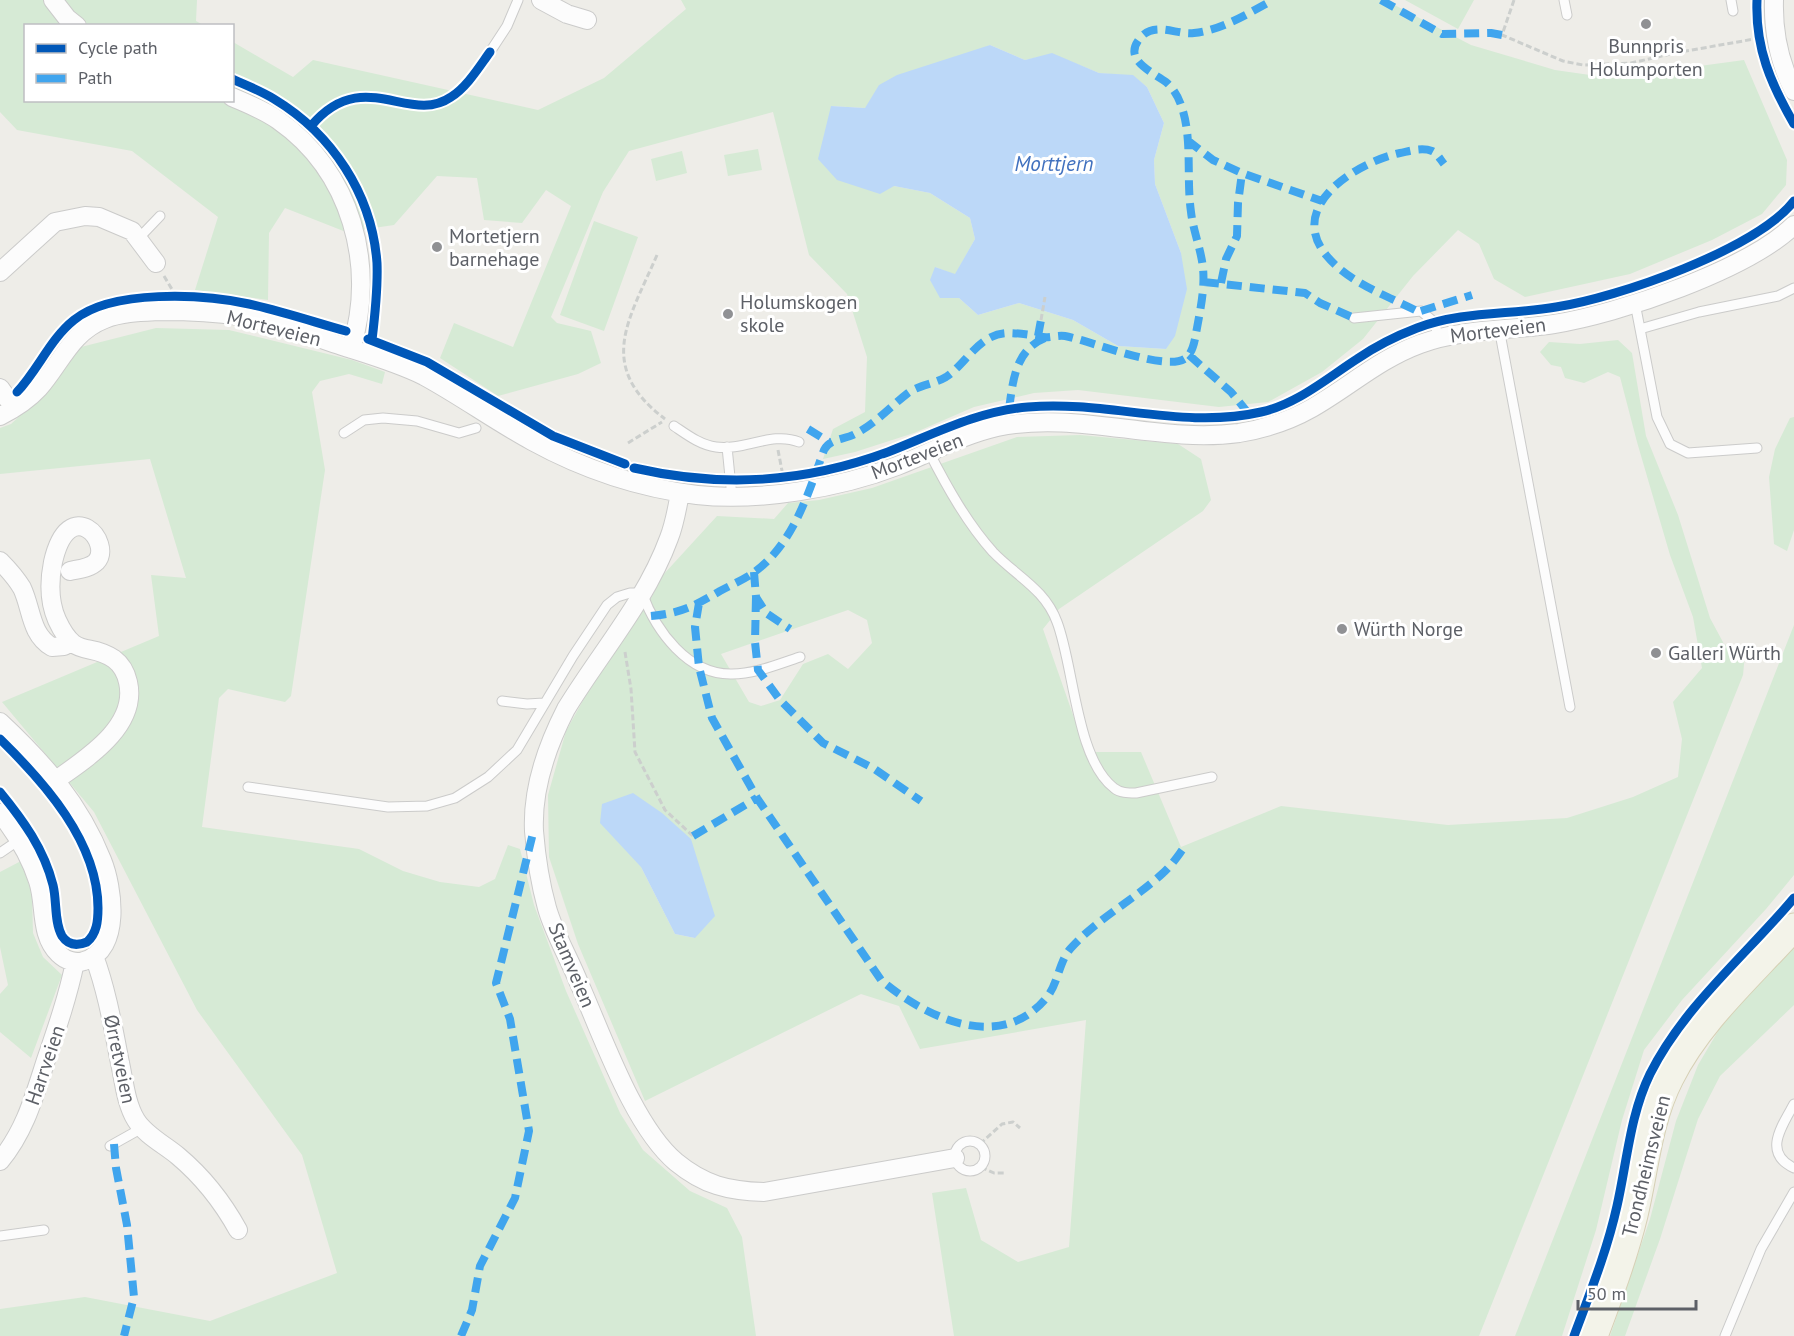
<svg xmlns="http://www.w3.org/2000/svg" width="1794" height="1336" font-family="'PT Sans',sans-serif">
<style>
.green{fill:#d6ead5;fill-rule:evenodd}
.water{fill:#bcd8f8}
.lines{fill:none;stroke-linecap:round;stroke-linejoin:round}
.service-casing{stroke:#cbcbca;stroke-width:11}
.minor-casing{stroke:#cbcbca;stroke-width:20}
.primary-casing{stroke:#d6d0b5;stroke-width:29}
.path{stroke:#cccfcd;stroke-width:3;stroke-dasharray:6 3;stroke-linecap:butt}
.service{stroke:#fcfcfc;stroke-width:9}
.minor{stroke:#fcfcfc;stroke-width:18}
.primary{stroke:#f3f3e9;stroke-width:27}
.quiet{stroke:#40a5ee;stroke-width:8;stroke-dasharray:15 8;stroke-linecap:butt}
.cycleway-casing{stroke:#fff;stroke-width:13}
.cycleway{stroke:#0057b8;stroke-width:9}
.poi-dot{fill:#909194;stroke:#fff;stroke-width:2}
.labels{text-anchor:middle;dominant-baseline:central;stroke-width:6;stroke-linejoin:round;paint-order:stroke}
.poi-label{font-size:20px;fill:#5d6067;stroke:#fff;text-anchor:start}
.street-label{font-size:20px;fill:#5d6067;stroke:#fff}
.water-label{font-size:21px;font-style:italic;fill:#4171bf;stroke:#fff}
</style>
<rect width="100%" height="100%" fill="#eeede8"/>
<!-- green -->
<path class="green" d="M0 0H197L196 21 203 25 26 26V100H232L233 42 293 77 313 60 538 110 604 78 686 9 681 0H1385L1471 45 1555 70 1611 78 1744 60 1787 160 1786 185 1762 214 1712 240 1630 274 1525 297 1494 279 1479 244 1458 230 1413 276 1363 339 1322 372 1268 402 1219 407 1078 390 1034 393 974 407 914 433 855 452 823 459 833 429 865 412 867 357 847 294 809 255 773 112 629 151 603 192 551 317 557 323 591 331 601 363 578 374 498 396 440 358 454 323 513 347 571 206 546 190 522 223 484 220 477 178 437 176 394 225 346 232 285 208 269 233 268 300 195 290 218 217 132 151 17 130 0 112ZM990 45 1025 60 1052 54 1099 73 1133 76 1147 87 1164 123 1154 160 1155 184 1181 253 1166 349 1118 346 1073 320 1019 303 978 315 959 298 935 267 955 275 975 239 970 218 930 193 894 186 831 106 865 108Z
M1405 0H1474L1458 29Z
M758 149 762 170 728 176 724 155Z
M682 151 687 173 656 181 651 159Z
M594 221 638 237 604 331 560 315Z
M156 328 229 330 352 360 385 372 382 384 349 374 320 381 312 392 325 470 291 696 285 702 228 689 219 698 202 827 359 849 403 871 440 882 479 887 495 879 508 845 520 849 534 905 566 991 620 1113 643 1150 690 1191 727 1208 742 1237 756 1336H0V1309L85 1297 210 1321 337 1273 302 1155 197 1010 94 812 2 702 159 636 151 575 186 578 150 459 0 474V428L11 424 55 383 81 347Z
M1618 340 1632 353 1646 436 1678 515 1710 618 1724 644 1745 654 1743 675 1479 1336H954L932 1193 966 1188 981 1240 1018 1262 1069 1247 1086 1020 920 1049 899 1006 861 994 645 1101 578 944 549 857 548 795 566 731 600 670 651 598 663 575 717 516 774 519 788 503 819 500 872 488 1017 437 1080 435 1178 444 1201 459 1211 500 1203 511 1059 609 1043 629 1086 752H1141L1181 847 1281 806 1448 825 1567 818 1633 797 1678 777 1682 739 1673 702 1702 668 1693 617 1670 555 1637 442 1620 377 1608 372 1584 383 1565 378 1561 367 1551 365 1540 352 1549 342 1580 344ZM848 610 867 620 872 643 848 669 828 654 803 664 780 700 761 706 749 702 721 654ZM641 867 695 938 675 934Z
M1794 417V530L1787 551 1774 544 1769 477 1775 449 1790 418Z
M1794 625V875L1766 909 1682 1000 1644 1050 1622 1120 1596 1230 1562 1336H1515Z
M21 861 32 894 33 933 43 957 62 975 31 1058 0 1032V994L8 985 0 947V872Z
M1794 947V1005L1720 1076 1698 1119 1660 1239 1625 1336H1610L1650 1219 1676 1121 1698 1065 1724 1021Z"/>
<!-- water -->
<path class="water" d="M990 45 1025 60 1052 53 1099 73 1133 75 1147 87 1164 123 1154 160 1155 184 1181 253 1187 289 1175 336 1166 349 1118 346 1073 320 1019 303 978 315 959 298H940L930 280 935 267 955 274 975 239 970 218 930 193 894 186 880 194 837 180 818 159 831 106 865 108 879 85 897 75Z
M633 793 662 813 691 839 715 916 695 938 675 934 641 867 600 823 602 804Z"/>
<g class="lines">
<defs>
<path id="service" d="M1564 0 1567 15
M1731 0 1733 11
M490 52 507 26 518 0
M138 239 160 216
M1635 303 1657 417 1670 444 1688 453 1757 448
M1354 318 1421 311 1434 322 1439 338
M1499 328 1570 707
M1640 329 1699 312 1778 296 1794 288
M674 426C686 434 700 445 716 447 744 451 772 431 799 442
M344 433 364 420 383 418 417 421 459 433 476 428
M727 447 732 497
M929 452C947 487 967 523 993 552 1016 576 1045 589 1057 622 1074 666 1076 759 1114 788 1120 793 1128 793 1136 793L1212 777
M502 701 527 704 544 703
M248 787 388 807 427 806 455 798 488 777 517 750 573 656 607 605 617 597 630 593H642C656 631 688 675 732 674 755 674 778 664 800 657
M0 853 19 840
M1794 1104C1782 1126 1762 1153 1794 1168
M955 1156a15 15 0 1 1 30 0a15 15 0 1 1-30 0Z
M110 1146 135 1132 141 1127
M0 1236 44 1230
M1725 1336 1761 1249 1794 1192"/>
<path id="minor" d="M53 0 67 18 77 26
M541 0 567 14 587 20
M1774 0C1773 32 1779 62 1794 91
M232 97C248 104 264 110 278 120 351 171 377 265 351 349
M0 272 55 222 85 216 99 217 132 231 156 263
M0 388 14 408
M0 416C14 409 28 400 39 388 61 363 71 332 105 319 123 312 143 312 162 311 188 311 214 312 240 316 275 322 309 335 342 346 370 355 398 363 424 376 461 396 495 421 532 441 583 469 640 488 697 495 758 502 840 488 897 466 930 453 962 435 997 427 1078 410 1158 444 1239 433 1264 429 1289 421 1312 408 1349 387 1379 359 1420 344 1464 328 1508 331 1554 324 1618 314 1748 270 1794 225
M680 493C677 508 675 523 669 538 646 601 600 653 566 709 547 746 532 789 534 831 536 856 540 883 547 908 554 933 569 958 579 983 602 1034 633 1126 676 1162 704 1185 728 1191 764 1192L955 1158
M0 561C8 569 16 578 22 588 32 609 30 634 52 647L64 646 71 642
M0 722C43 762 80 804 102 860 113 887 122 950 84 961 75 964 65 960 59 954 39 935 46 904 38 881 30 856 16 833 0 813
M56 780C87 758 138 726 128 682 126 673 122 665 114 659 88 641 76 661 57 620 49 602 49 582 53 562 69 492 114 543 96 562 90 568 79 569 70 571
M94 956C107 991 113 1027 120 1063 124 1081 126 1104 136 1120 145 1135 165 1145 178 1156 203 1177 222 1201 238 1230
M0 1161C25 1131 34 1097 46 1060 57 1028 68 996 75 962"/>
<path id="primary" d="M1594 1336C1609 1296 1624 1256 1634 1215 1645 1169 1648 1121 1670 1078 1699 1020 1751 975 1794 927"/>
</defs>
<!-- service casing -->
<use href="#service" class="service-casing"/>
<!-- minor casing -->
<use href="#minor" class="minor-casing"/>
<!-- primary casing -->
<use href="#primary" class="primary-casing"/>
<!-- path -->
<path class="path" d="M1514 0 1502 35 1563 61 1583 65 1631 63 1675 53 1760 38
M657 255C629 320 595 366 665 419
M164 276 176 296
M1041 320 1045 297
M628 443 662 422
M778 450 783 476
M625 652 631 689 635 752 665 810 693 836
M980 1144 1002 1124 1013 1122 1020 1128
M981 1167 994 1173H1006"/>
<!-- service -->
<use href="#service" class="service"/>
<!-- minor -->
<use href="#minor" class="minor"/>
<!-- primary -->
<use href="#primary" class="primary"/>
<!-- quiet -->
<path class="quiet" d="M1381 0 1442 34 1491 33 1502 35
M1187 140 1213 160 1242 173 1322 201
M1204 282 1305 293 1320 303 1354 318
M1221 283 1226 259 1237 236 1238 203 1242 173
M1415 310C1385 295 1348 282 1326 255 1286 205 1358 162 1400 153 1410 151 1422 147 1432 151 1437 153 1440 159 1444 164
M1421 311 1472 295
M1038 336 1041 320
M1189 355 1231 392 1249 414
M1009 409C1013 381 1015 350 1045 338
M808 429 829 442
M754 572 756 597 766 613 790 629
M756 597 755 642 758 670 780 700 823 743 873 768 921 801
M699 603 695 627 699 667 712 718 757 798 881 980C926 1018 1001 1054 1047 997 1058 984 1059 961 1071 948 1098 918 1134 900 1163 873 1171 866 1177 857 1183 849
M651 616C682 613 694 606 720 591 731 585 743 580 753 573 793 545 808 494 824 450 830 438 844 440 855 434 875 424 890 407 908 393 919 385 934 384 946 377 966 364 979 334 1007 333 1019 333 1031 335 1043 337 1050 338 1057 335 1065 336 1089 340 1170 374 1187 357 1194 350 1195 338 1197 328 1201 306 1206 283 1202 261 1199 244 1193 229 1191 212 1186 177 1193 138 1181 105 1178 96 1173 88 1166 82 1151 71 1120 59 1142 36 1156 22 1177 35 1194 33 1222 30 1249 13 1273 0
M693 836 757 798
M114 1144 116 1168 127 1225 134 1297 124 1336
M461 1336 472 1310 480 1266 515 1198 529 1131 510 1019 496 983 534 829"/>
<defs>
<path id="cycleway" d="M1757 0C1755 48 1771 84 1794 124
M232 79C246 85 261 91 274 99 332 134 372 194 377 263 378 288 375 315 372 340
M311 126C363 64 409 126 451 97 467 87 479 67 490 52
M368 339 427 362 553 436 625 464
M17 392C38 370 50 339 74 320 112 289 203 294 249 304 281 311 314 322 346 331
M634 468C722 488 804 483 888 452 934 434 978 411 1028 407 1106 400 1183 430 1261 412 1297 404 1326 379 1357 359 1376 346 1396 336 1417 328 1462 311 1509 315 1556 307 1617 298 1757 249 1794 201
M0 739C44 782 98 842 98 908 98 921 97 933 87 942 77 946 68 945 62 936 54 922 57 901 53 885 44 849 23 820 0 792
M1574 1336C1590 1293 1607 1251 1617 1206 1627 1162 1630 1115 1650 1074 1684 1006 1746 955 1794 898"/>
</defs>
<!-- cycleway casing -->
<use href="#cycleway" class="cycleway-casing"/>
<!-- cycleway -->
<use href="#cycleway" class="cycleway"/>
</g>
<!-- markers -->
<g class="poi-dot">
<circle cx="1646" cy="24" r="6"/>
<circle cx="437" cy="247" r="6"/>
<circle cx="728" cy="314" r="6"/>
<circle cx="1342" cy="629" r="6"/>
<circle cx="1656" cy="653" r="6"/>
</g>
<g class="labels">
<!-- poi labels -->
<g class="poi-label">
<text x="1646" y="46" text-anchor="middle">Bunnpris<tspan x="1646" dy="23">Holumporten</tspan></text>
<text x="449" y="236">Mortetjern<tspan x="449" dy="23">barnehage</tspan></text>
<text x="740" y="302">Holumskogen<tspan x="740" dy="23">skole</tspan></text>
<text x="1354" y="629">Würth Norge</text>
<text x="1668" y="653">Galleri Würth</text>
</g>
<!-- street labels -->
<g class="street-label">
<text transform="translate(274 328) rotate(14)">Morteveien</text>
<text transform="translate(1498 330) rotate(-7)">Morteveien</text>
<text transform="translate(917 456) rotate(-21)">Morteveien</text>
<text transform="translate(572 965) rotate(67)">Stamveien</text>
<text transform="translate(120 1059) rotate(78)">Ørretveien</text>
<text transform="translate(45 1065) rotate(-71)">Harrveien</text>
<text transform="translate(1646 1166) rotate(-76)">Trondheimsveien</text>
</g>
<!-- water labels -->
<g class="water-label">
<text x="1054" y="163">Morttjern</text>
</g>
</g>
<!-- legend -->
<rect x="24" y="24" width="210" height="78" fill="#ffffff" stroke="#bebfc2" stroke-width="1.5"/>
<rect x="36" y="44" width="30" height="9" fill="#0057b8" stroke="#bebfc2" stroke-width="1.5"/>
<text x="78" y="54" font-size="18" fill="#5d6067">Cycle path</text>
<rect x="36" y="74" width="30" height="9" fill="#40a5ee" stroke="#bebfc2" stroke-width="1.5"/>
<text x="78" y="84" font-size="18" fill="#5d6067">Path</text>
<!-- scale -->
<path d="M1578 1300v9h118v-9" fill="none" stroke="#5d6067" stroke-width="3"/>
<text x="1587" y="1300" font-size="18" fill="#5d6067" stroke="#ffffff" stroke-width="4.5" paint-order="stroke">50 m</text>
</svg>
